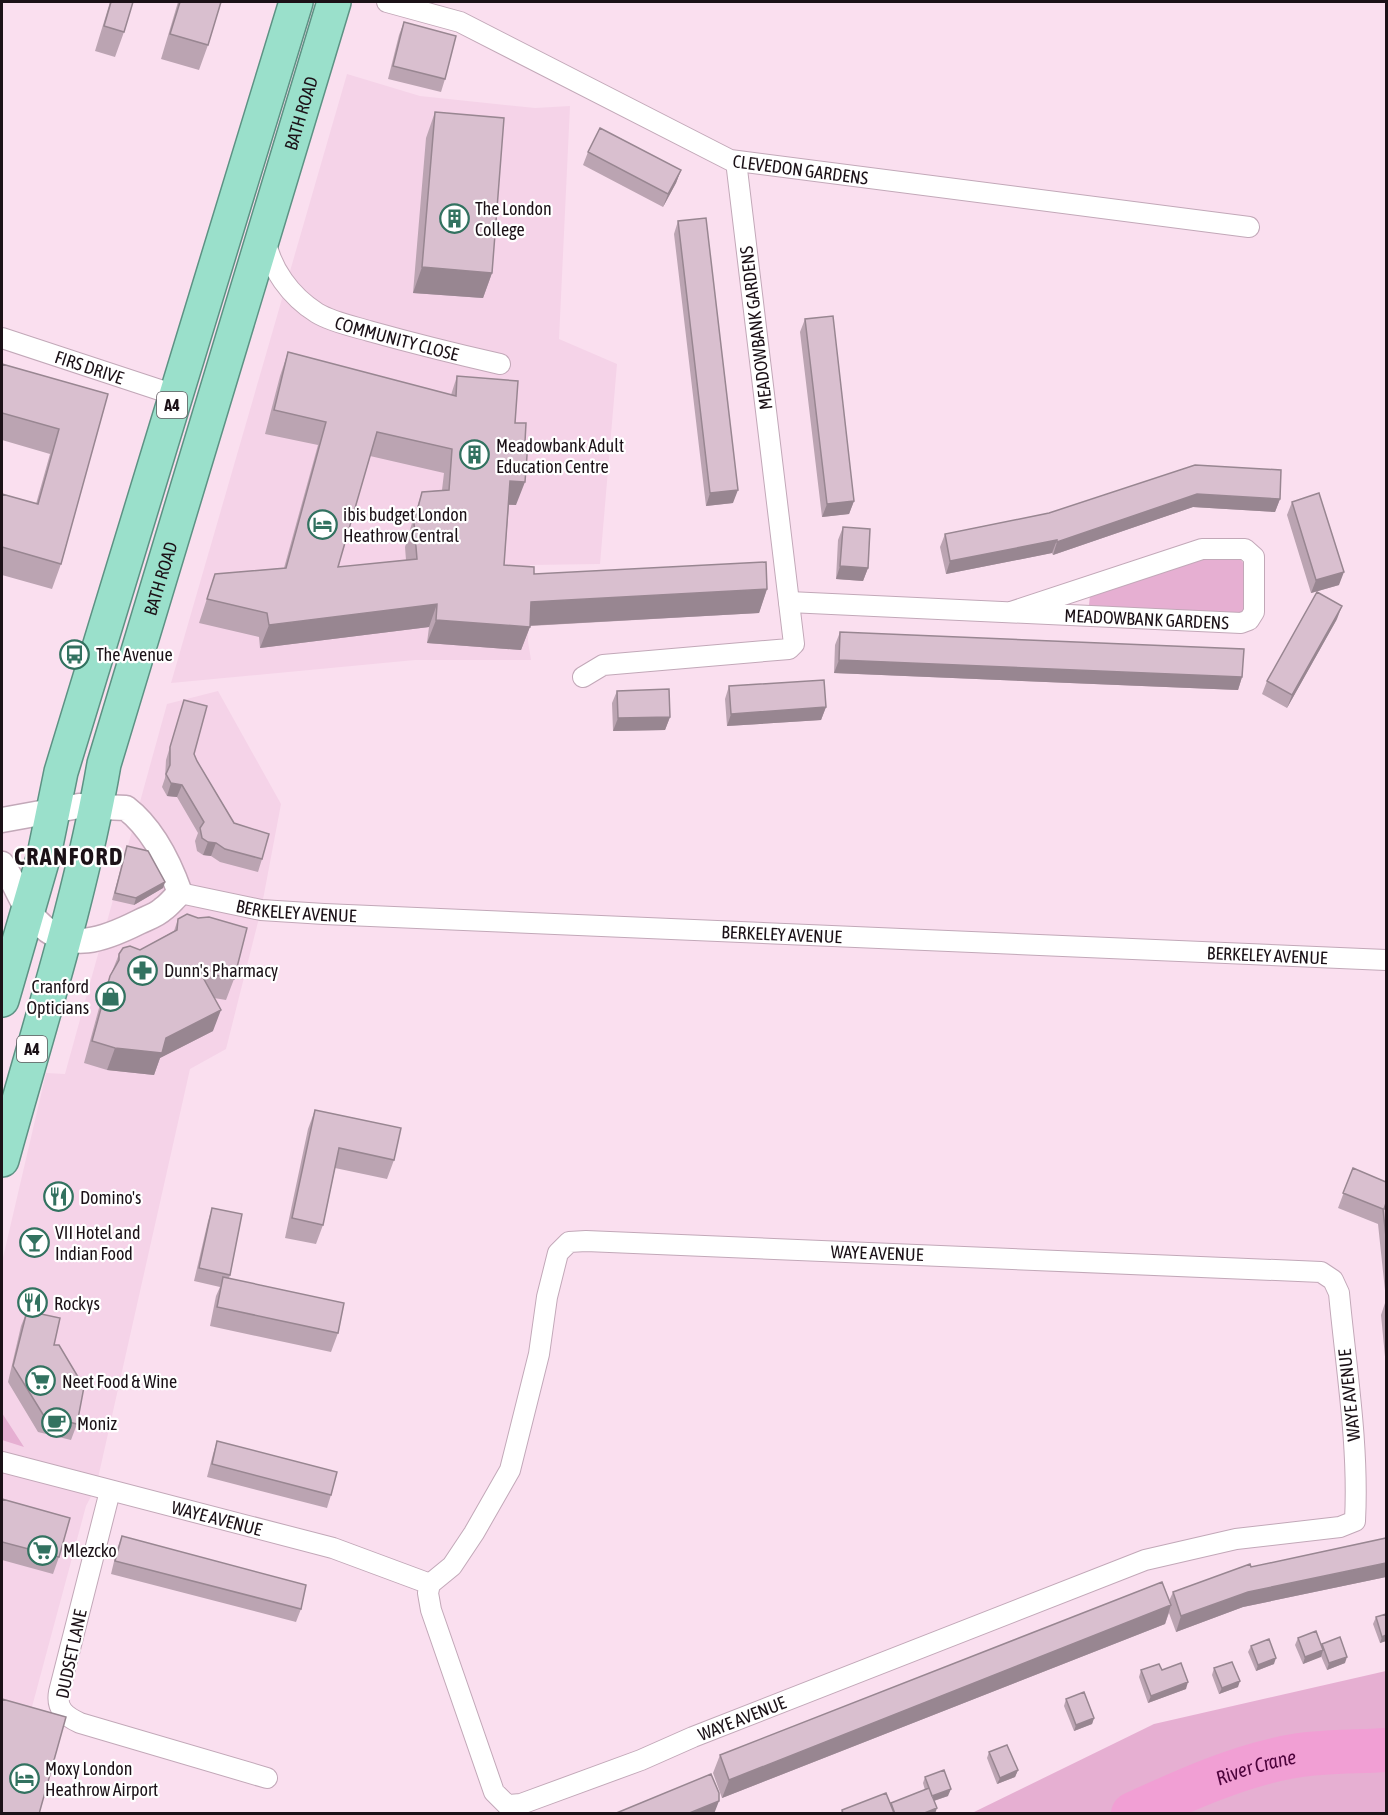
<svg xmlns="http://www.w3.org/2000/svg" width="1388" height="1815" font-family="'Asap Condensed',sans-serif">
<style>
.built{fill:#f5d3e8}
.green{fill:#e6afd2}
.lines{fill:none;stroke-linecap:round;stroke-linejoin:round}
.river{stroke:#f19fd4;stroke-width:44}
.minor-casing{stroke:#c2a8b8;stroke-width:22}
.tertiary-casing{stroke:#c2a8b8;stroke-width:27}
.trunk-casing{stroke:#5d9284;stroke-width:36}
.minor{stroke:#fff;stroke-width:20}
.tertiary{stroke:#fff;stroke-width:24}
.trunk{stroke:#9ae0cb;stroke-width:33}
.wall{fill:#bba4b2;fill-rule:evenodd}
.shaded-wall{fill:#988691}
.building{fill:#d9bfcf;stroke:#988691;stroke-width:1.5;fill-rule:evenodd}
.labels{text-anchor:middle;dominant-baseline:central;stroke-width:4.5;stroke-linejoin:round;paint-order:stroke}
.shield{fill:#fff;stroke:#5f585d;stroke-width:1.5}
.shield-label{font-size:16px;font-weight:bold;fill:#1b1117}
.street-label{font-size:18px;fill:#1b1117;stroke:#fff}
.poi-label{font-size:18px;fill:#1b1117;stroke:#fff;text-anchor:start}
.water-label{font-size:20px;font-style:italic;fill:#4c033b;stroke:#fff}
.district-label{font-size:24px;font-weight:bold;letter-spacing:1.5px;fill:#1b1117;stroke:#fff}
</style>
<rect width="100%" height="100%" fill="#fadfef"/>
<!-- built -->
<path class="built" d="M347 74 420 96 535 108 570 106 559 339 617 364 600 564 530 565 528 641 531 660H415L171 683Z
M218 691 281 804 261 910 226 1049 190 1069 96 1487 86 1506 29 1718 2 1711V1262L46 1073 65 1074 167 704Z"/>
<!-- green -->
<path class="green" d="M1217 557 1240 559 1245 565 1246 606 1241 613 1090 607 1089 605 1090 595 1203 559Z
M2 1413 24 1447 2 1440Z
M1386 1671V1813H972L1154 1724Z"/>
<g class="lines">
<!-- river -->
<path class="river" id="s1" d="M1133 1814C1183 1791 1240 1765 1294 1756 1324 1751 1356 1752 1386 1750"/>
<defs>
<g id="minor">
<path id="s2" d="M387 2 460 22 730 160 1249 227"/>
<path id="s3" d="M265 239C271 269 290 296 317 313 332 322 352 326 369 331 412 343 456 354 500 364"/>
<path id="s4" d="M2 338 175 395"/>
<path id="s5" d="M789 602 1241 623 1249 620 1254 612V557L1245 549H1202L1011 612"/>
<path d="M583 677 603 665 789 649 794 644 736 161"/>
<path id="s6" d="M180 893 261 910 324 914 1386 960"/>
<path id="s7" d="M2 1462 333 1548 430 1584 428 1593 431 1610 494 1792 507 1805 521 1804 641 1760 693 1737 1145 1560 1236 1539 1340 1527 1355 1521C1359 1445 1346 1368 1339 1293L1333 1280 1321 1272 586 1241 569 1242 558 1253 547 1297 539 1354 510 1470 474 1533 452 1566 430 1584"/>
<path d="M110 1491 59 1692C56 1709 65 1716 80 1723L267 1778"/>
</g>
<path id="tertiary" d="M2 820 79 806 126 808C152 828 169 862 180 893 174 898 169 905 163 909 157 915 147 918 139 922 105 939 69 954 38 922 21 906 16 882 2 864"/>
<g id="trunk">
<path d="M2 1000 44 855 61 772 296 2"/>
<path id="s8" d="M2 1160C38 1029 81 898 104 764L334 2"/>
</g>
</defs>
<!-- minor casing -->
<use href="#minor" class="minor-casing"/>
<!-- tertiary casing -->
<use href="#tertiary" class="tertiary-casing"/>
<!-- trunk casing -->
<use href="#trunk" class="trunk-casing"/>
<!-- minor -->
<use href="#minor" class="minor"/>
<!-- tertiary -->
<use href="#tertiary" class="tertiary"/>
<!-- trunk -->
<use href="#trunk" class="trunk"/>
</g>
<!-- wall -->
<path class="wall" d="M110 2H133L124 32 115 57 95 51Z
M178 2H221L208 45 199 70 161 59Z
M404 22 445 79 441 92 388 79 399 35Z
M435 112 492 273 483 298 413 293 426 138Z
M588 152 681 170 676 183 663 207 583 165Z
M678 221 733 503 706 506 674 234Z
M805 319 854 501 849 514 822 517 800 332Z
M288 352 451 395 457 376 515 423 516 505H509L504 565 534 574 767 589 759 613 530 626 521 650 427 643 429 627 260 648 259 637 199 623 215 574 284 568 318 445 265 434 280 376ZM370 456 444 473 442 490 422 492 414 516 405 547 406 560 338 567Z
M2 364 108 394 61 564 52 589 2 575V494L36 504 50 454 2 440Z
M1280 499 1275 512 1193 507 1053 555 1052 553 946 574 940 547 945 534 1049 513Z
M1292 502 1339 585 1311 593 1287 515Z
M843 527 868 568 863 581 836 579 838 540Z
M1337 619 1287 708 1262 694 1267 681Z
M840 632 1242 677 1238 690 834 673 835 645Z
M729 686 826 707 821 720 727 726 725 699Z
M617 691 670 717 665 730 613 731 612 703Z
M184 700 194 754 197 761 234 823 262 859 258 872 220 862 211 856 203 855 197 851 195 841 198 833 177 797 167 796 162 787 165 778 166 760Z
M127 846 165 882 163 888 134 905 112 900Z
M178 919 234 979 226 1000 214 998 213 1031 160 1058 154 1075 107 1070 84 1063 102 997 119 954 140 950 174 931Z
M315 1110 394 1160 387 1179 335 1168 323 1225 316 1244 285 1238 308 1129Z
M1353 1168 1385 1208H1386V1300L1378 1224 1338 1208Z
M212 1208 230 1275 229 1278 338 1333 331 1352 210 1326 216 1296 220 1287 194 1281 208 1221Z
M1386 1300V1367L1381 1315Z
M27 1311 54 1345 77 1424 71 1440 38 1432 8 1382 21 1326Z
M217 1441 331 1495 327 1508 207 1477 213 1454Z
M2 1499 59 1557 53 1574 2 1560Z
M122 1536 301 1609 296 1622 111 1574 117 1549Z
M1386 1538V1577L1243 1607 1176 1632 1169 1613 1165 1624 722 1798 713 1773 720 1755 1169 1601 1173 1592 1251 1567Z
M1386 1614V1641L1380 1643 1373 1624 1376 1617Z
M1298 1638 1322 1645 1345 1663 1327 1670 1321 1656 1303 1664 1295 1645Z
M1251 1646 1274 1664 1256 1671 1248 1652Z
M1214 1668 1238 1687 1219 1694 1212 1675Z
M1141 1670H1162L1186 1689 1148 1703 1139 1677Z
M1066 1699 1094 1718 1092 1724 1074 1731 1064 1706Z
M989 1752 1018 1770 1015 1777 997 1784 987 1758Z
M925 1777 948 1796 934 1801 935 1814H841L842 1810 891 1804V1803L925 1790 923 1783Z"/>
<!-- shaded-wall -->
<path class="shaded-wall" d="M681 170 676 183 663 207 668 194Z
M422 267 492 273 483 298 413 293Z
M510 481 525 482 516 505 502 504Z
M738 490 733 503 706 506 710 493Z
M1197 494 1280 499 1275 512 1193 507 1053 555 1057 542Z
M854 501 849 514 822 517 827 504Z
M1057 540 1052 553 946 574 950 561Z
M840 566 868 568 863 581 836 579Z
M1344 572 1339 585 1311 593 1316 580Z
M767 589 759 613 523 626 531 602Z
M437 604 429 627 260 648 269 625Z
M1342 606 1337 619 1287 708 1292 695Z
M436 620 530 627 521 650 427 643Z
M839 660 1242 677 1238 690 834 673Z
M826 707 821 720 727 726 731 714Z
M670 717 665 730 613 731 618 718Z
M171 783 182 785 177 797 167 796Z
M208 842 216 843 211 856 203 855Z
M165 882 163 888 134 905 136 898Z
M221 1010 213 1031 160 1058 154 1075 107 1070 115 1048 166 1038Z
M1386 1563V1577L1243 1607 1176 1632 1181 1616 1248 1592Z
M1171 1605 1165 1624 722 1798 729 1780Z
M1386 1635V1641L1380 1643 1382 1637Z
M1323 1650 1321 1657 1303 1664 1305 1657Z
M1347 1657 1345 1663 1327 1670 1329 1663Z
M1276 1658 1274 1664 1256 1671 1258 1665Z
M1240 1681 1238 1687 1219 1694 1222 1688Z
M1188 1682 1186 1689 1148 1703 1151 1696Z
M1094 1718 1092 1724 1074 1731 1076 1725Z
M1018 1770 1015 1777 997 1784 1000 1778Z
M951 1789 948 1796 930 1802 932 1796Z
M719 1801 714 1814H687Z
M937 1808 935 1814H922Z"/>
<!-- building -->
<path class="building" d="M111 2H133L124 32 104 26Z
M180 2H221L208 45 170 34Z
M404 22 456 36 445 79 393 66Z
M435 112 504 118 492 273 422 267Z
M600 128 681 170 668 194 588 152Z
M706 218 738 490 710 493 678 221Z
M833 316 854 501 827 504 805 319Z
M288 352 456 396 457 376 518 381 515 423H526L525 442H528L525 482 510 481 504 565 534 567V574L766 562 767 589 531 602 530 627 436 620 437 604 269 625 267 613 207 599 215 574 286 568 326 422 274 410ZM377 432 452 449 449 490 422 492 414 523 417 559 338 567Z
M2 364 108 394 61 564 2 547V494L38 504 59 429 2 413Z
M1195 465 1281 470 1280 499 1197 494 1057 542V540L950 561 945 534 1049 513Z
M1319 493 1344 572 1316 580 1292 502Z
M843 527 870 529 868 568 840 566Z
M1317 592 1342 606 1292 695 1267 681Z
M840 632 1244 649 1242 677 839 660Z
M824 680 826 707 731 714 729 686Z
M669 689 670 717 618 718 617 691Z
M184 700 207 706 194 754 197 761 234 823 269 834 262 859 225 849 216 843 208 842 202 838 200 828 204 822 182 785 171 783 166 774 170 765V747Z
M127 846 148 851 165 882 136 898 115 893Z
M187 914 198 918 209 917 247 928 234 979 200 972 221 1010 166 1038 162 1053 115 1048 92 1041 110 976 119 960V954L123 948 130 946 140 950 177 930 178 919Z
M315 1110 401 1128 394 1160 339 1148 323 1225 292 1218Z
M1353 1168 1386 1182V1203L1384 1209 1386 1208V1237L1383 1209 1343 1193Z
M212 1208 242 1214 230 1275 199 1268Z
M223 1277 344 1303 338 1333 217 1307Z
M27 1311 60 1318 54 1345H59L84 1387 77 1424 44 1416 13 1366Z
M217 1441 337 1472 331 1495 212 1464Z
M2 1499 70 1518 59 1557 2 1542Z
M122 1536 306 1585 301 1609 115 1561Z
M1386 1538V1563L1248 1592 1181 1616 1173 1592 1250 1564 1251 1567Z
M1162 1582 1171 1605 729 1780 720 1755Z
M1386 1614V1635L1382 1637 1376 1617Z
M1316 1631 1323 1650 1305 1657 1298 1638Z
M1340 1637 1347 1657 1329 1663 1322 1644Z
M1269 1639 1276 1658 1258 1665 1251 1646Z
M1232 1662 1240 1681 1222 1688 1214 1668Z
M1181 1663 1188 1682 1151 1696 1141 1670 1159 1664 1162 1670Z
M1084 1692 1094 1718 1076 1725 1066 1699Z
M2 1699 66 1717 39 1814H2Z
M1007 1745 1018 1770 1000 1778 989 1752Z
M944 1770 951 1789 932 1796 925 1777Z
M711 1774 719 1793V1801L687 1814H614Z
M929 1788 937 1808 922 1814H895L891 1803Z
M886 1793 894 1813 843 1814 842 1810Z"/>
<!-- icons -->
<defs>
<symbol id="building-ring" viewBox="-11 -11 22 22"><circle r="9.5" fill="#fff" stroke="#327260" stroke-width="1.5"/><path d="M-4-6H4V6H1V3H-1V6H-4ZM-2.5-4.3h1.7v1.8h-1.7ZM.8-4.3h1.7v1.8H.8ZM-2.5-1h1.7V.8h-1.7ZM.8-1h1.7V.8H.8Z" fill="#327260"/></symbol>
<symbol id="hotel-ring" viewBox="-11 -11 22 22"><circle r="9.5" fill="#fff" stroke="#327260" stroke-width="1.5"/><path d="M-6-4.5h1.5V1H6V5H4.5V3h-9V5H-6ZM-4 0a1.8 1.8 0 1 1 3.6 0ZM.5 0V-2.5h3Q6-2.5 6 0Z" fill="#327260"/></symbol>
<symbol id="bus-ring" viewBox="-11 -11 22 22"><circle r="9.5" fill="#fff" stroke="#327260" stroke-width="1.5"/><path d="M-5-6H5V4H4V6H2V4H-2V6H-4V4H-5ZM-3.5-4V0h7V-4ZM-3.5 1.2v1.5H-2V1.2ZM2 1.2v1.5H3.5V1.2Z" fill="#327260"/></symbol>
<symbol id="pharmacy-ring" viewBox="-11 -11 22 22"><circle r="9.5" fill="#fff" stroke="#327260" stroke-width="1.5"/><path d="M-2-6h4v4h4v4h-4v4h-4v-4h-4v-4h4Z" fill="#327260"/></symbol>
<symbol id="shop-ring" viewBox="-11 -11 22 22"><circle r="9.5" fill="#fff" stroke="#327260" stroke-width="1.5"/><path d="M-5-2.5h2.3a2.7 3.5 0 0 1 5.4 0H5L5.5 6h-11ZM-1.5-2.5h3a1.5 2.3 0 0 0-3 0Z" fill="#327260"/></symbol>
<symbol id="restaurant-ring" viewBox="-11 -11 22 22"><circle r="9.5" fill="#fff" stroke="#327260" stroke-width="1.5"/><path d="M-5-6h1v4h1v-4h1v4h1v-4h1v5L-1.5 .5V6h-2V.5L-5-1ZM5-6V6H3V1.5H1.5Q1.5-4 5-6Z" fill="#327260"/></symbol>
<symbol id="bar-ring" viewBox="-11 -11 22 22"><circle r="9.5" fill="#fff" stroke="#327260" stroke-width="1.5"/><path d="M-6-5H6L.8 .8V4.5H3.5V6h-7V4.5H-.8V.8Z" fill="#327260"/></symbol>
<symbol id="supermarket-ring" viewBox="-11 -11 22 22"><circle r="9.5" fill="#fff" stroke="#327260" stroke-width="1.5"/><path d="M-6-5.5h2.5l.6 2H6L4.5 2H-2.5L-4.4-4H-6ZM-1.5 3.2a1.3 1.3 0 1 0 .1 0ZM3 3.2a1.3 1.3 0 1 0 .1 0Z" fill="#327260"/></symbol>
<symbol id="cafe-ring" viewBox="-11 -11 22 22"><circle r="9.5" fill="#fff" stroke="#327260" stroke-width="1.5"/><path d="M-5.5-4.5H6V0H3Q3 3.5 0 3.5H-2.5Q-5.5 3.5-5.5 0ZM3-3.2v2h1.7v-2ZM-6 4.5H4V6H-6Z" fill="#327260"/></symbol>
</defs>
<g fill-rule="evenodd">
<use href="#building-ring" x="438" y="202" width="33" height="33"/>
<use href="#building-ring" x="458" y="438" width="33" height="33"/>
<use href="#hotel-ring" x="306" y="508" width="33" height="33"/>
<use href="#bus-ring" x="58" y="638" width="33" height="33"/>
<use href="#pharmacy-ring" x="126" y="954" width="33" height="33"/>
<use href="#shop-ring" x="94" y="980" width="33" height="33"/>
<use href="#restaurant-ring" x="42" y="1180" width="33" height="33"/>
<use href="#bar-ring" x="18" y="1226" width="33" height="33"/>
<use href="#restaurant-ring" x="16" y="1286" width="33" height="33"/>
<use href="#supermarket-ring" x="24" y="1364" width="33" height="33"/>
<use href="#cafe-ring" x="40" y="1406" width="33" height="33"/>
<use href="#supermarket-ring" x="26" y="1534" width="33" height="33"/>
<use href="#hotel-ring" x="8" y="1762" width="33" height="33"/>
</g>
<g class="labels">
<!-- shield labels -->
<g class="shield">
<rect x="157" y="392" width="30" height="26" rx="4.5"/>
<rect x="17" y="1036" width="30" height="26" rx="4.5"/>
</g>
<g class="shield-label">
<text x="172" y="405">A4</text>
<text x="32" y="1049">A4</text>
</g>
<!-- street labels -->
<g class="street-label">
<text stroke="none"><textPath href="#s8" startOffset="1089">BATH ROAD</textPath></text>
<text stroke="none"><textPath href="#s2" startOffset="450">CLEVEDON GARDENS</textPath></text>
<text transform="translate(756 328) rotate(-97)">MEADOWBANK GARDENS</text>
<text stroke="none"><textPath href="#s3" startOffset="177">COMMUNITY CLOSE</textPath></text>
<text stroke="none"><textPath href="#s4" startOffset="92">FIRS DRIVE</textPath></text>
<text stroke="none"><textPath href="#s8" startOffset="603">BATH ROAD</textPath></text>
<text stroke="none"><textPath href="#s5" startOffset="358">MEADOWBANK GARDENS</textPath></text>
<text stroke="none"><textPath href="#s6" startOffset="118">BERKELEY AVENUE</textPath></text>
<text stroke="none"><textPath href="#s6" startOffset="604">BERKELEY AVENUE</textPath></text>
<text stroke="none"><textPath href="#s6" startOffset="1090">BERKELEY AVENUE</textPath></text>
<text transform="translate(877 1253) rotate(2)">WAYE AVENUE</text>
<text transform="translate(1349 1395) rotate(-96)">WAYE AVENUE</text>
<text stroke="none"><textPath href="#s7" startOffset="222">WAYE AVENUE</textPath></text>
<text transform="translate(71 1654) rotate(-78)">DUDSET LANE</text>
<text stroke="none"><textPath href="#s7" startOffset="934">WAYE AVENUE</textPath></text>
</g>
<!-- poi labels -->
<g class="poi-label">
<text x="475" y="208">The London<tspan x="475" dy="21">College</tspan></text>
<text x="496" y="445">Meadowbank Adult<tspan x="496" dy="21">Education Centre</tspan></text>
<text x="343" y="514">ibis budget London<tspan x="343" dy="21">Heathrow Central</tspan></text>
<text x="96" y="654">The Avenue</text>
<text x="164" y="970">Dunn's Pharmacy</text>
<text x="89" y="986" text-anchor="end">Cranford<tspan x="89" dy="21">Opticians</tspan></text>
<text x="80" y="1197">Domino's</text>
<text x="55" y="1232">VII Hotel and<tspan x="55" dy="21">Indian Food</tspan></text>
<text x="54" y="1303">Rockys</text>
<text x="62" y="1381">Neet Food &amp; Wine</text>
<text x="77" y="1423">Moniz</text>
<text x="63" y="1550">Mlezcko</text>
<text x="45" y="1768">Moxy London<tspan x="45" dy="21">Heathrow Airport</tspan></text>
</g>
<!-- water labels -->
<g class="water-label">
<text stroke="none"><textPath href="#s1" startOffset="132">River Crane</textPath></text>
</g>
<!-- district labels -->
<g class="district-label">
<text x="69" y="856">CRANFORD</text>
</g>
</g>
<!-- border -->
<rect width="1388" height="1815" fill="none" stroke="#1b1117" stroke-width="6"/>
</svg>
